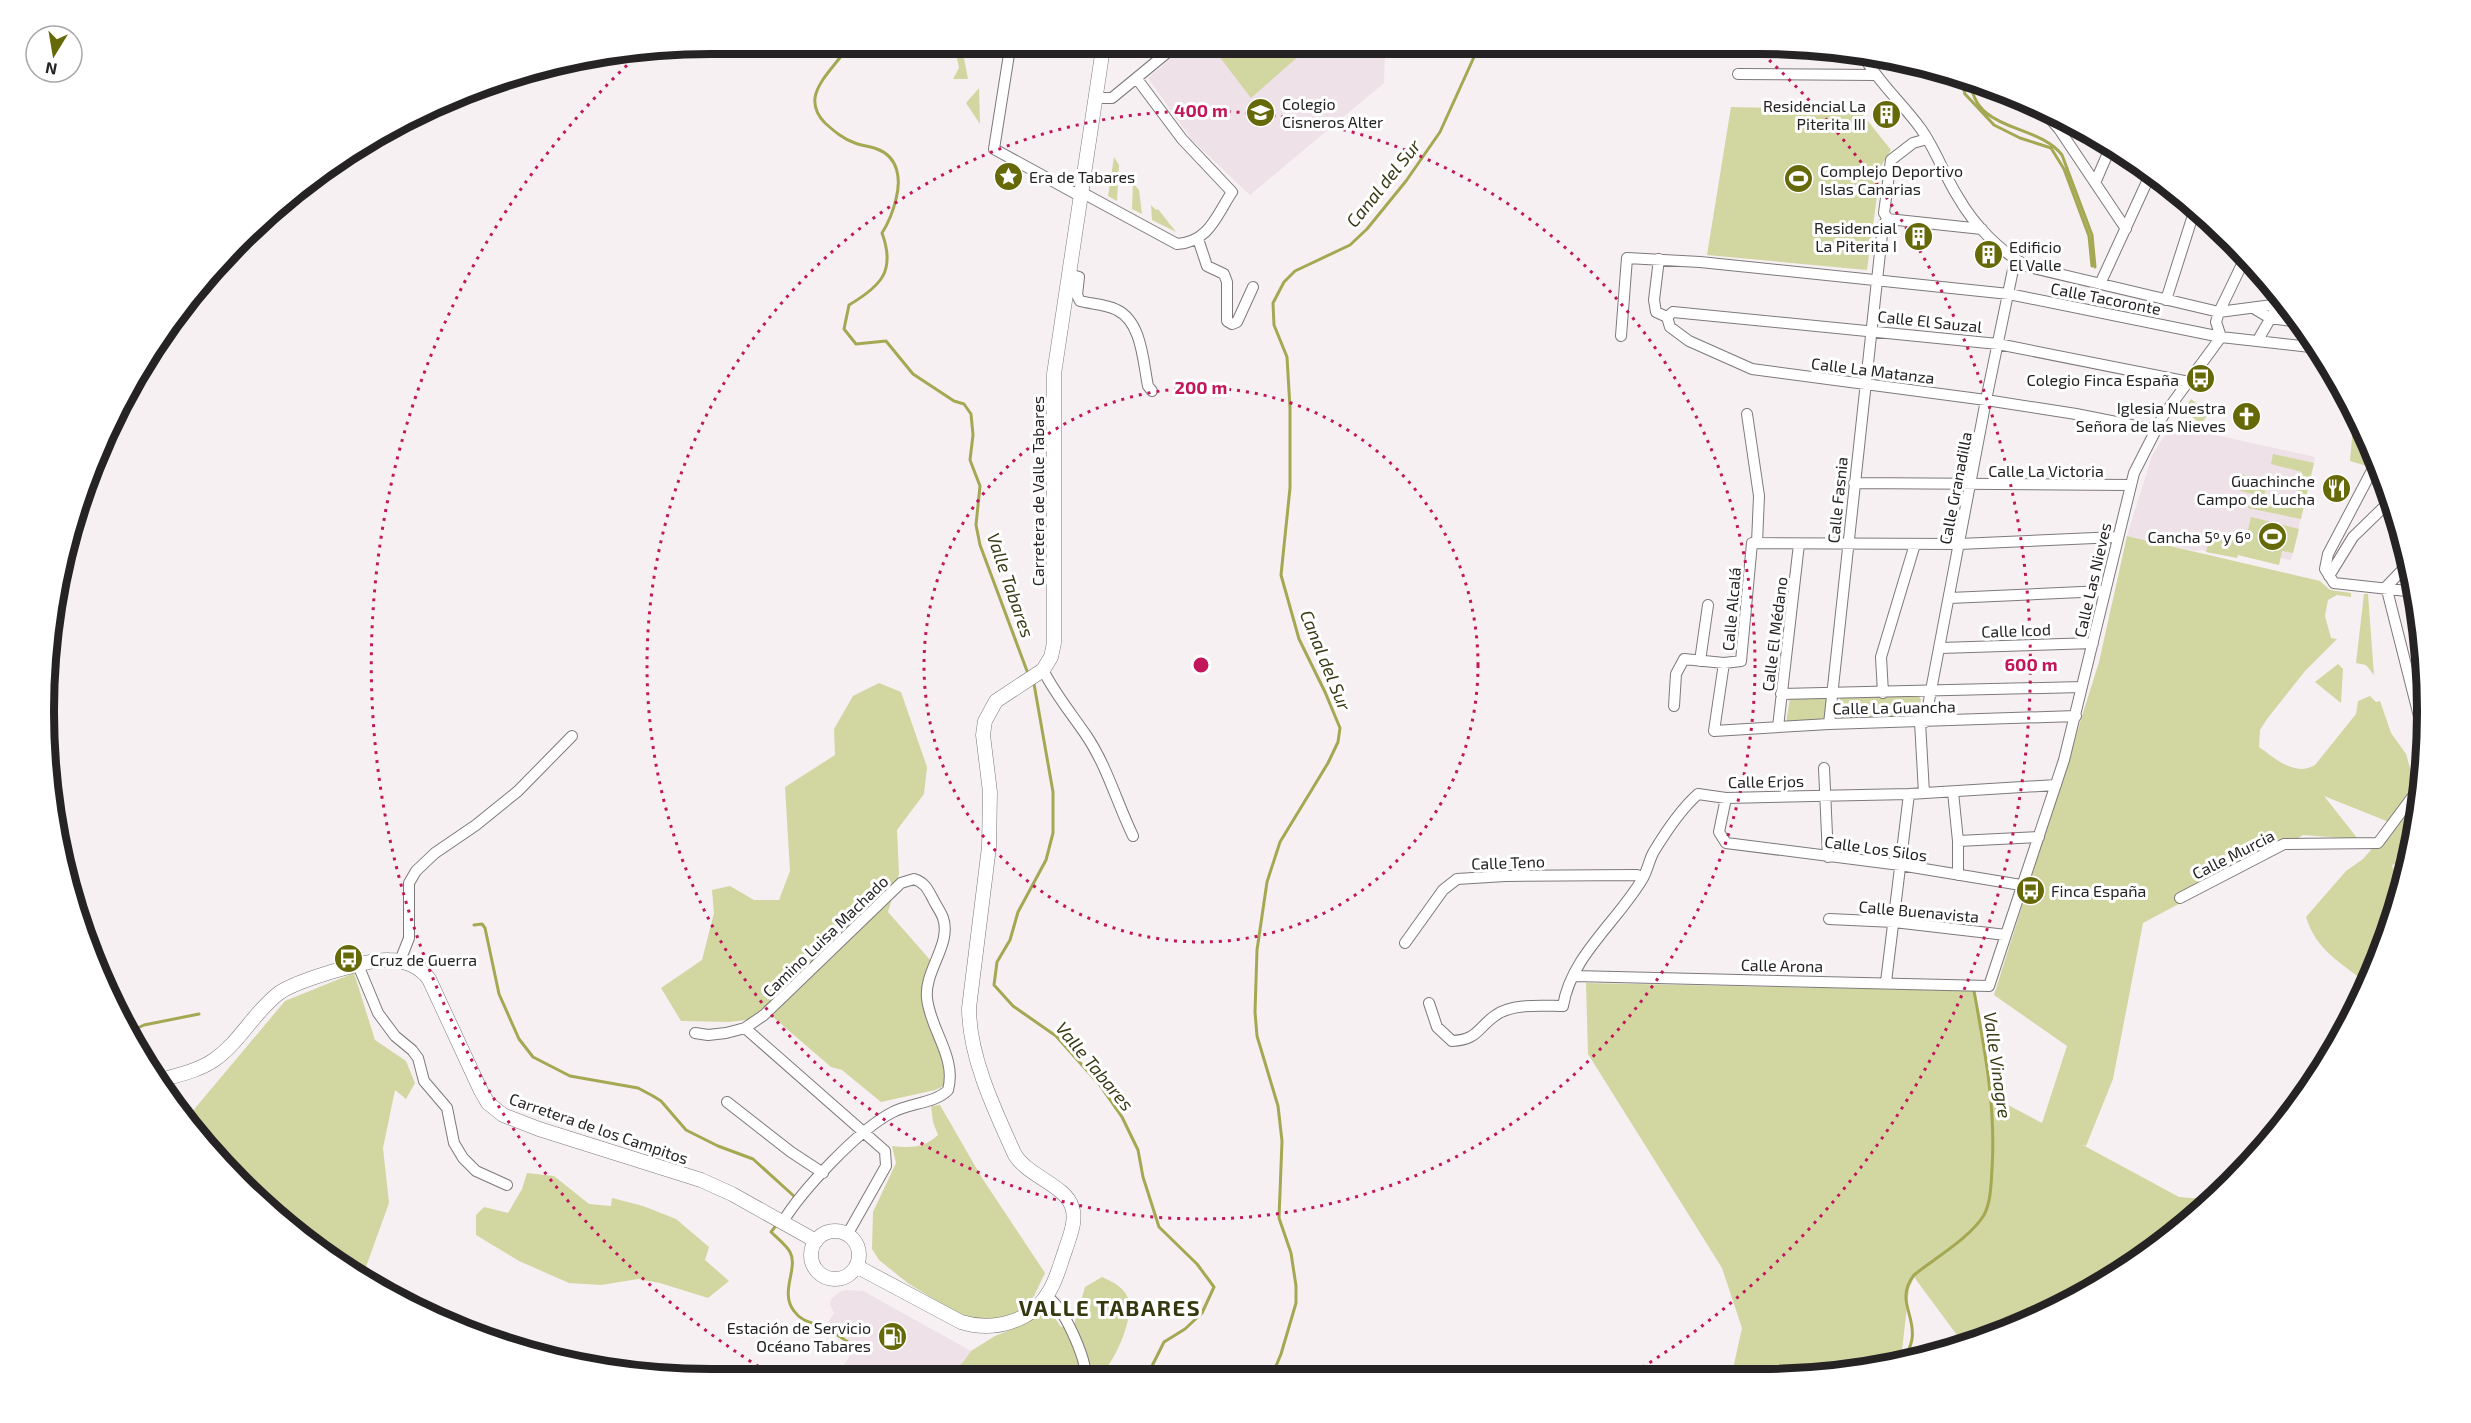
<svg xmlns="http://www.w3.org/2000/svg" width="2471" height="1423" font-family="'Exo 2',sans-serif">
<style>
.built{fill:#eee1e7}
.green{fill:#d2d6a0}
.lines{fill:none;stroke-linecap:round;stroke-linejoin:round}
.stream{stroke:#a4a852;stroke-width:3}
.minor-casing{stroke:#7e797b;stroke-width:12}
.major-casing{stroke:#7e797b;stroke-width:15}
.minor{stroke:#fff;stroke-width:10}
.major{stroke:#fff;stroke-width:14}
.ring{fill:none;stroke:#c2185b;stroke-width:3;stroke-dasharray:3 6}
.labels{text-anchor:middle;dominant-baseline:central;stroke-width:6;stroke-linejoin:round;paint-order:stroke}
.poi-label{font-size:16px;fill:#252324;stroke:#fff;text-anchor:end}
.street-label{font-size:16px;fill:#252324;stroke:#fff}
.water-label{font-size:18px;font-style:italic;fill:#393b16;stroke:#fff}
.district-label{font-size:22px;font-weight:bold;letter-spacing:1.5px;fill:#36380f;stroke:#fff}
.rim{fill:none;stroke:#252324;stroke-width:8}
.centre{fill:#c2185b;stroke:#fff;stroke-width:3}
.ring-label{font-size:18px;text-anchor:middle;font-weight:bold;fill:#c2185b;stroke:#fff;stroke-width:6;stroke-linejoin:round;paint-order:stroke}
</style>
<rect width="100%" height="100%" fill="#f6f0f2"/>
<!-- built -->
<path class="built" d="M1385 46 1384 83 1250 195 1192 140 1148 78 1184 47Z
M2171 425 2315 457 2291 560 2280 558 2279 565 2238 555 2237 558 2201 550 2196 551 2127 536 2152 456Z
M846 1290 863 1291 971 1351 964 1362 947 1378H861L843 1367 856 1345 825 1328 834 1313 830 1305 831 1299 840 1292Z"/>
<!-- green -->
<path class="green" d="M1212 47H1309L1251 98Z
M955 48H962L968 79H953L959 68Z
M979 88 980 124 966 103Z
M1731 107 1859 110 1891 150 1881 166 1867 270 1707 255Z
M1114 157 1119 165 1117 201 1108 196Z
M1133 183 1139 190 1142 214 1132 209Z
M1151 205 1156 210 1158 209 1176 232 1152 220Z
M2191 399 2209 413 2201 424 2183 410Z
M2354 414 2374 450 2367 466 2350 461Z
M2273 454 2314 463 2301 519 2248 508 2252 494 2238 490 2242 474 2245 475 2244 480 2248 485 2252 486 2258 482 2266 484 2264 500 2295 506 2302 472 2271 464Z
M2251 517 2299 529 2293 553 2282 551 2279 565 2238 555 2237 558 2206 552 2212 530 2220 532 2223 540H2231L2233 535 2242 536 2241 542H2245Z
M2127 536 2320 581 2330 590 2351 593V597L2337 595 2328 600 2325 616 2331 638 2337 639 2305 671 2267 719 2260 730 2259 747C2276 759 2295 777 2315 765L2356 714 2358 701 2370 696 2376 702 2380 701 2391 733 2406 754 2415 785 2413 791 2389 822 2324 796 2358 839 2303 835 2267 857 2143 923 2113 1079 2086 1146 2081 1144 2179 1197 2204 1199V1205L2094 1290 1974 1344 1965 1346 1914 1277 1909 1289 1901 1359 1804 1378H1731L1742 1328 1722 1268 1588 1054 1586 983 1974 991 1993 1097 2042 1123 2067 1046 1994 995 2099 662Z
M2364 594H2368L2374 675 2366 665 2356 663Z
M2338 664 2343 669 2341 703 2315 682Z
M879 683 901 692 927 767 924 794 897 830 899 874 888 912 931 961C928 974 924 989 924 1003 923 1031 957 1059 942 1087L935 1090 881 1102 842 1070 831 1067 773 1017 729 1022 681 1021 661 988 702 960 714 913 712 890 730 886 754 900H779L790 871 785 787 835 755 834 729 853 696Z
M1919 696 1921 700 1916 718 1842 721 1840 697Z
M1790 698 1827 699 1824 719 1786 723Z
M2408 807 2413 848 2410 859 2392 865 2400 890 2377 967 2368 984C2341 963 2316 950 2306 917L2346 871 2363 859Z
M354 973 375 1040 406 1061 415 1083 406 1099 395 1090 383 1148 389 1203 362 1278 341 1267 209 1152 186 1119 285 1001Z
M940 1105 982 1178 1045 1273 1034 1296 1016 1315 978 1322 962 1316 909 1284 879 1260 872 1249 873 1212 896 1163 892 1146C910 1148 924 1148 938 1135L933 1122 931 1106Z
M527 1173 554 1176 589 1204 611 1206 612 1198 643 1206 676 1219 709 1247 705 1260 729 1281 708 1298 660 1283 638 1279 601 1285 569 1283 519 1261 476 1235V1215L484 1207 508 1213 522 1189Z
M1102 1277C1113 1282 1126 1288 1129 1301 1133 1322 1113 1365 1098 1378H947L964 1361 971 1351 995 1336 1015 1328 1034 1315 1049 1309 1061 1327 1074 1325 1085 1287Z"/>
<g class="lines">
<!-- stream -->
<path class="stream" d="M843 48 842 55C833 67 817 83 815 98 814 107 818 116 825 123 834 131 843 139 855 143 862 146 870 146 877 149 899 157 901 180 896 199 893 212 889 222 882 233 896 271 881 286 849 305L844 329 856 344 886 341 913 374 954 401 964 404 971 414 973 435 970 460 980 486 976 525 980 545 1027 671
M1960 76 1965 94 1994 125 2020 138 2051 148 2064 169 2089 236 2092 266
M1970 78C1973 134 2037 122 2062 155L2092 235 2095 267
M1034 684 1053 792V833L1046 860 1018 912 1010 940 997 962 994 985 1013 1006 1056 1036 1099 1084 1122 1117 1138 1150 1143 1177 1159 1227 1197 1264 1214 1287 1202 1313 1185 1329 1164 1342 1146 1378
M474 925 482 924 485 928 499 994 519 1039 533 1057 570 1076 638 1088 653 1096 661 1101 686 1130 718 1146 753 1159 795 1197
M127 1033 144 1025 199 1014
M778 1223 771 1232C777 1238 786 1245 790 1252 799 1268 779 1292 794 1311 801 1321 810 1322 821 1326 832 1331 843 1339 853 1345
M1906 1358C1908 1352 1911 1345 1912 1339 1916 1315 1895 1300 1914 1275 1935 1258 1970 1238 1984 1215 1991 1202 1991 1184 1992 1169 1996 1108 1985 1051 1974 991
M1271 1378 1281 1354 1296 1303V1286L1291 1253 1279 1218 1282 1141 1278 1106 1257 1036 1255 1012 1257 950 1267 882 1280 842 1328 763 1338 742 1340 728 1325 692 1299 639 1281 575 1290 488V408L1287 357 1274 325 1273 303 1284 282 1295 271 1350 245 1367 229 1406 181 1440 132 1479 46"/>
<defs>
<path id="minor" d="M1010 48 994 149 1080 196
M1864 57C1879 83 1903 104 1921 129 1936 150 1944 175 1958 197 1974 225 2000 252 2029 267L2219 312 2280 304
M1738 74 1876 75
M1095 98H1112L1174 47
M2047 115 2059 129 2126 229
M2095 183 2111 146
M1081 192 1177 244C1209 242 1216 216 1232 192L1182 139 1137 79
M1888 219 1884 213 1891 160 1913 143 1927 139
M1888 219 1982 229
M1198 239 1207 266 1224 274 1227 282V321L1232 324 1237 322 1253 287
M1659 259 1654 300 1656 312 1667 317 1670 327 1689 341 1752 369 1986 400 2076 414 2156 430
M1069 274 1079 277 1077 295 1080 301C1091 304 1106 304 1117 310 1142 322 1143 362 1148 386L1152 391
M2100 284 2151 173
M2166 300 2195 209
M2255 309 2270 318 2300 322
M1667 317 1673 312 1998 344 2189 382
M1621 336 1627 258 1700 262 2009 294 2221 337 2319 348
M2221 337 2216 322 2219 312 2246 256
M2258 340 2273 314
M1747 414 1759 496 1757 543
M2378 459 2328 554 2325 569 2334 583 2416 592
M1854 483 2129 485
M2409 563 2387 586V590L2425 740
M2329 576 2353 537 2390 501
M1950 598 2104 591
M1940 648 2093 643
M1700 661 1708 605
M1724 663 1714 731 1829 724 2076 716
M1043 670C1055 694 1071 713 1086 735 1107 766 1117 803 1133 836
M1883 693 1881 657 1915 544
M1781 694 2082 687
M1674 706 1676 674 1684 659 1724 663 1741 661 1752 543 1959 544 2117 537
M1920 722 1924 793
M1925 722 1986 400 2015 260
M1829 724 1883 225 1888 219
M1778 727 1799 544
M1824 768 1828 857
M1953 792 1958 841V875
M1726 798 1719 832 1726 843 1900 865 2021 885
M2412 798 2416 827
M1958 841 2039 837
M2180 898 2284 844 2378 843 2416 792 2420 791
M1829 919 1894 922 2006 935
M1405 943 1443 890 1457 879 1505 876 1637 875 1643 878
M400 961 409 938V883L416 871 435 853 476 825 518 791 572 736
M358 965 378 1013 395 1036 412 1050 418 1058 424 1081 447 1108 454 1143 463 1158 476 1171 507 1185
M1574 976 1989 986 2064 760 2134 473 2163 416 2221 337
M1886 982 1909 794
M1429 1003 1437 1027 1452 1041C1478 1040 1478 1027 1496 1015 1513 1003 1543 1006 1563 1006 1571 956 1618 921 1643 878 1647 871 1649 861 1653 853 1665 833 1680 810 1698 794L1726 798 1909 794 2056 785
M745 1028 885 1151 886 1166 847 1235
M695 1033 708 1035 726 1033 745 1028 764 1015 901 883 914 879C926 883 928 890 934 901 937 907 941 912 943 918 952 944 924 971 927 998 930 1030 957 1057 948 1090 936 1103 910 1103 893 1112 859 1129 802 1190 782 1223
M727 1102 791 1152 823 1173
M1046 1296C1064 1306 1086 1358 1086 1378"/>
<path id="major" d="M158 1081C177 1075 198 1071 214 1060 240 1042 254 1012 279 993 296 981 367 959 389 960 405 960 420 967 429 979L481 1091 488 1103 503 1115 539 1129 701 1180 732 1194 816 1241
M811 1255a24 24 0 1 1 48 0a24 24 0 1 1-48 0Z
M856 1266 961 1322C993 1332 1033 1322 1050 1290 1057 1278 1060 1265 1065 1251 1069 1238 1077 1221 1072 1207 1066 1186 1028 1176 1015 1155 995 1111 969 1057 969 1008L989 847 990 792 983 735 985 721 996 701 1043 670 1051 657 1054 643V374L1103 48"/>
</defs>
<!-- minor casing -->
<use href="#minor" class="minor-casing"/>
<!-- major casing -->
<use href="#major" class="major-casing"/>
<!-- minor -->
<use href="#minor" class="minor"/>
<!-- major -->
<use href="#major" class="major"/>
</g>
<!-- distance rings -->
<g class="ring">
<circle cx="1201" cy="665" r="277"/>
<circle cx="1201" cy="665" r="554"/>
<path d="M774 1376A830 830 0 0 1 640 53M1756 48A830 830 0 0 1 1628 1376"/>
</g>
<!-- icons -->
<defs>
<symbol id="school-disc" viewBox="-11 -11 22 22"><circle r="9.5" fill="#666907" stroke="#fff"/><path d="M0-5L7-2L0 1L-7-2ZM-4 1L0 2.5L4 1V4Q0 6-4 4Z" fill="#fff"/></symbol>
<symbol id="building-disc" viewBox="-11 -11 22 22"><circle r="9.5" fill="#666907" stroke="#fff"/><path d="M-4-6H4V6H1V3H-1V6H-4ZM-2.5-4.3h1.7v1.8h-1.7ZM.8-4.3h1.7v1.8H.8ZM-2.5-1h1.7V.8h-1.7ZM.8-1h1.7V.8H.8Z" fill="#fff"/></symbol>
<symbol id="sight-disc" viewBox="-11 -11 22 22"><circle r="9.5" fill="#666907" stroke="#fff"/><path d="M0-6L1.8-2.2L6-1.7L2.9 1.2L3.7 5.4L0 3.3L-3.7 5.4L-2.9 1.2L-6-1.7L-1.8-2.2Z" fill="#fff"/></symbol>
<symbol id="stadium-disc" viewBox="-11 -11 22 22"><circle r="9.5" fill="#666907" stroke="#fff"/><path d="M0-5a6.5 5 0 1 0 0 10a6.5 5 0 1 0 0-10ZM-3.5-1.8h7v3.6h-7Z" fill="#fff"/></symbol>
<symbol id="bus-disc" viewBox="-11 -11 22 22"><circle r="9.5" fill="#666907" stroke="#fff"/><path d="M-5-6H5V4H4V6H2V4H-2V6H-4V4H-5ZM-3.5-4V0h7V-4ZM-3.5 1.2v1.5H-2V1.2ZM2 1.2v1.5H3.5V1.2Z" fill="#fff"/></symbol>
<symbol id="church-disc" viewBox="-11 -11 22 22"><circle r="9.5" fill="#666907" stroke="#fff"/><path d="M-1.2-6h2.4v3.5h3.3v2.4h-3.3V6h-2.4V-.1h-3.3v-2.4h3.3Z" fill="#fff"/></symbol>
<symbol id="restaurant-disc" viewBox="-11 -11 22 22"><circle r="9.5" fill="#666907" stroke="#fff"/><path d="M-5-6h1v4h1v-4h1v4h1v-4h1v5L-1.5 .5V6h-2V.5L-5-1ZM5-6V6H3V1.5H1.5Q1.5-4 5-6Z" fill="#fff"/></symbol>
<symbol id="fuel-disc" viewBox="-11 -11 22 22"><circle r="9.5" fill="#666907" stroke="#fff"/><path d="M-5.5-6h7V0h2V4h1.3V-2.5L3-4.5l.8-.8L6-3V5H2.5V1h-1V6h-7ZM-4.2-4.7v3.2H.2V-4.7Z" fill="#fff"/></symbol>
</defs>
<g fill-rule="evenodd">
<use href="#school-disc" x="1244" y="96" width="33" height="33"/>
<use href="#building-disc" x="1870" y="98" width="33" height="33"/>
<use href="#sight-disc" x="992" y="160" width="33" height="33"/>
<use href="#stadium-disc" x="1782" y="162" width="33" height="33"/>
<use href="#building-disc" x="1902" y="220" width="33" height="33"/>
<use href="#building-disc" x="1972" y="238" width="33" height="33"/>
<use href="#bus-disc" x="2184" y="362" width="33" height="33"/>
<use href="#church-disc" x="2230" y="400" width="33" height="33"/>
<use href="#restaurant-disc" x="2320" y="472" width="33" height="33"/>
<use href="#stadium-disc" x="2256" y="520" width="33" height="33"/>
<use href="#bus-disc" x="2014" y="874" width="33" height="33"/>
<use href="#bus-disc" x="332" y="942" width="33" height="33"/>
<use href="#fuel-disc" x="876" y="1320" width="33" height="33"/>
</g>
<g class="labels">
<!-- poi labels -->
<g class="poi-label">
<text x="1282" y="103" text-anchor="start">Colegio<tspan x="1282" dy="18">Cisneros Alter</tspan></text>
<text x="1866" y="105">Residencial La<tspan x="1866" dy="18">Piterita III</tspan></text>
<text x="1820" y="170" text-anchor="start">Complejo Deportivo<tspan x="1820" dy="18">Islas Canarias</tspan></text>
<text x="1029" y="176" text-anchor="start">Era de Tabares</text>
<text x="1897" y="227">Residencial<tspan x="1897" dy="18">La Piterita I</tspan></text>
<text x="2009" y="246" text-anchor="start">Edificio<tspan x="2009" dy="18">El Valle</tspan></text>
<text x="2179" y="379">Colegio Finca España</text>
<text x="2226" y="407">Iglesia Nuestra<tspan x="2226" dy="18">Señora de las Nieves</tspan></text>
<text x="2315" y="480">Guachinche<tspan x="2315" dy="18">Campo de Lucha</tspan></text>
<text x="2251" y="536">Cancha 5º y 6º</text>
<text x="2051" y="890" text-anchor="start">Finca España</text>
<text x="370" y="959" text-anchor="start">Cruz de Guerra</text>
<text x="871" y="1327">Estación de Servicio<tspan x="871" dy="18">Océano Tabares</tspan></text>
</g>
<!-- street labels -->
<g class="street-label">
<text transform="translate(2106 298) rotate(11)">Calle Tacoronte</text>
<text transform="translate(1930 321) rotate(6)">Calle El Sauzal</text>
<text transform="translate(1873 370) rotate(7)">Calle La Matanza</text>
<text x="2046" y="470">Calle La Victoria</text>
<text transform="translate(1955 488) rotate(-79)">Calle Granadilla</text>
<text transform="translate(1037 491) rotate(-90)">Carretera de Valle Tabares</text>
<text transform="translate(1837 500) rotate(-84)">Calle Fasnia</text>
<text transform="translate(2092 580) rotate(-77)">Calle Las Nieves</text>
<text transform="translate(1731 609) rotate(-85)">Calle Alcalá</text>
<text transform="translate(2016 630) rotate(-2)">Calle Icod</text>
<text transform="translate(1774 634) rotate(-83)">Calle El Médano</text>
<text transform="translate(1894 707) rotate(-1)">Calle La Guancha</text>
<text transform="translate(1766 781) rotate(-1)">Calle Erjos</text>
<text transform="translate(1876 848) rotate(8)">Calle Los Silos</text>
<text transform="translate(2233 854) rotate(-27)">Calle Murcia</text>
<text transform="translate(1508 862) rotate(-2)">Calle Teno</text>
<text transform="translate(1919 911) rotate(5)">Calle Buenavista</text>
<text transform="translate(825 936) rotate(-44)">Camino Luisa Machado</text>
<text transform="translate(1782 965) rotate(1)">Calle Arona</text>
<text transform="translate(599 1128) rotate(19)">Carretera de los Campitos</text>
</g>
<!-- water labels -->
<g class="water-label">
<text transform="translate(1383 183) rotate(-51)">Canal del Sur</text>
<text transform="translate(1011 585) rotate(71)">Valle Tabares</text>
<text transform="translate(1326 660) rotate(68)">Canal del Sur</text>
<text transform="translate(1998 1065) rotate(82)">Valle Vinagre</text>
<text transform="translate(1095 1066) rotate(50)">Valle Tabares</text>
</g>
<!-- district labels -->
<g class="district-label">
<text x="1110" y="1307">VALLE TABARES</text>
</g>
</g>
<!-- crop -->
<path d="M0 0H2471V1423H0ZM711 54H1760A657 657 0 0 1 2417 711V712A657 657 0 0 1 1760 1369H711A657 657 0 0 1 54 712V711A657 657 0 0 1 711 54Z" fill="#fff" fill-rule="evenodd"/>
<path class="rim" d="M711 54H1760A657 657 0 0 1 2417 711V712A657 657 0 0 1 1760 1369H711A657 657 0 0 1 54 712V711A657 657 0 0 1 711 54Z"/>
<circle cx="1201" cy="665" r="9" class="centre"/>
<g class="ring-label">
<text x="1201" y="117">400 m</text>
<text x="1201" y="394">200 m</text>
<text x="2031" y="671">600 m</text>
</g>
<!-- north arrow -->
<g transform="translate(54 54) rotate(191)"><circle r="28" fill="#ffffff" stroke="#a8a7a7" stroke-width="1.5"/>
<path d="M0-4.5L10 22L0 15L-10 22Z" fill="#666907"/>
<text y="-9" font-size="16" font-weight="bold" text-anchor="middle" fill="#252324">N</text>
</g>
</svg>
